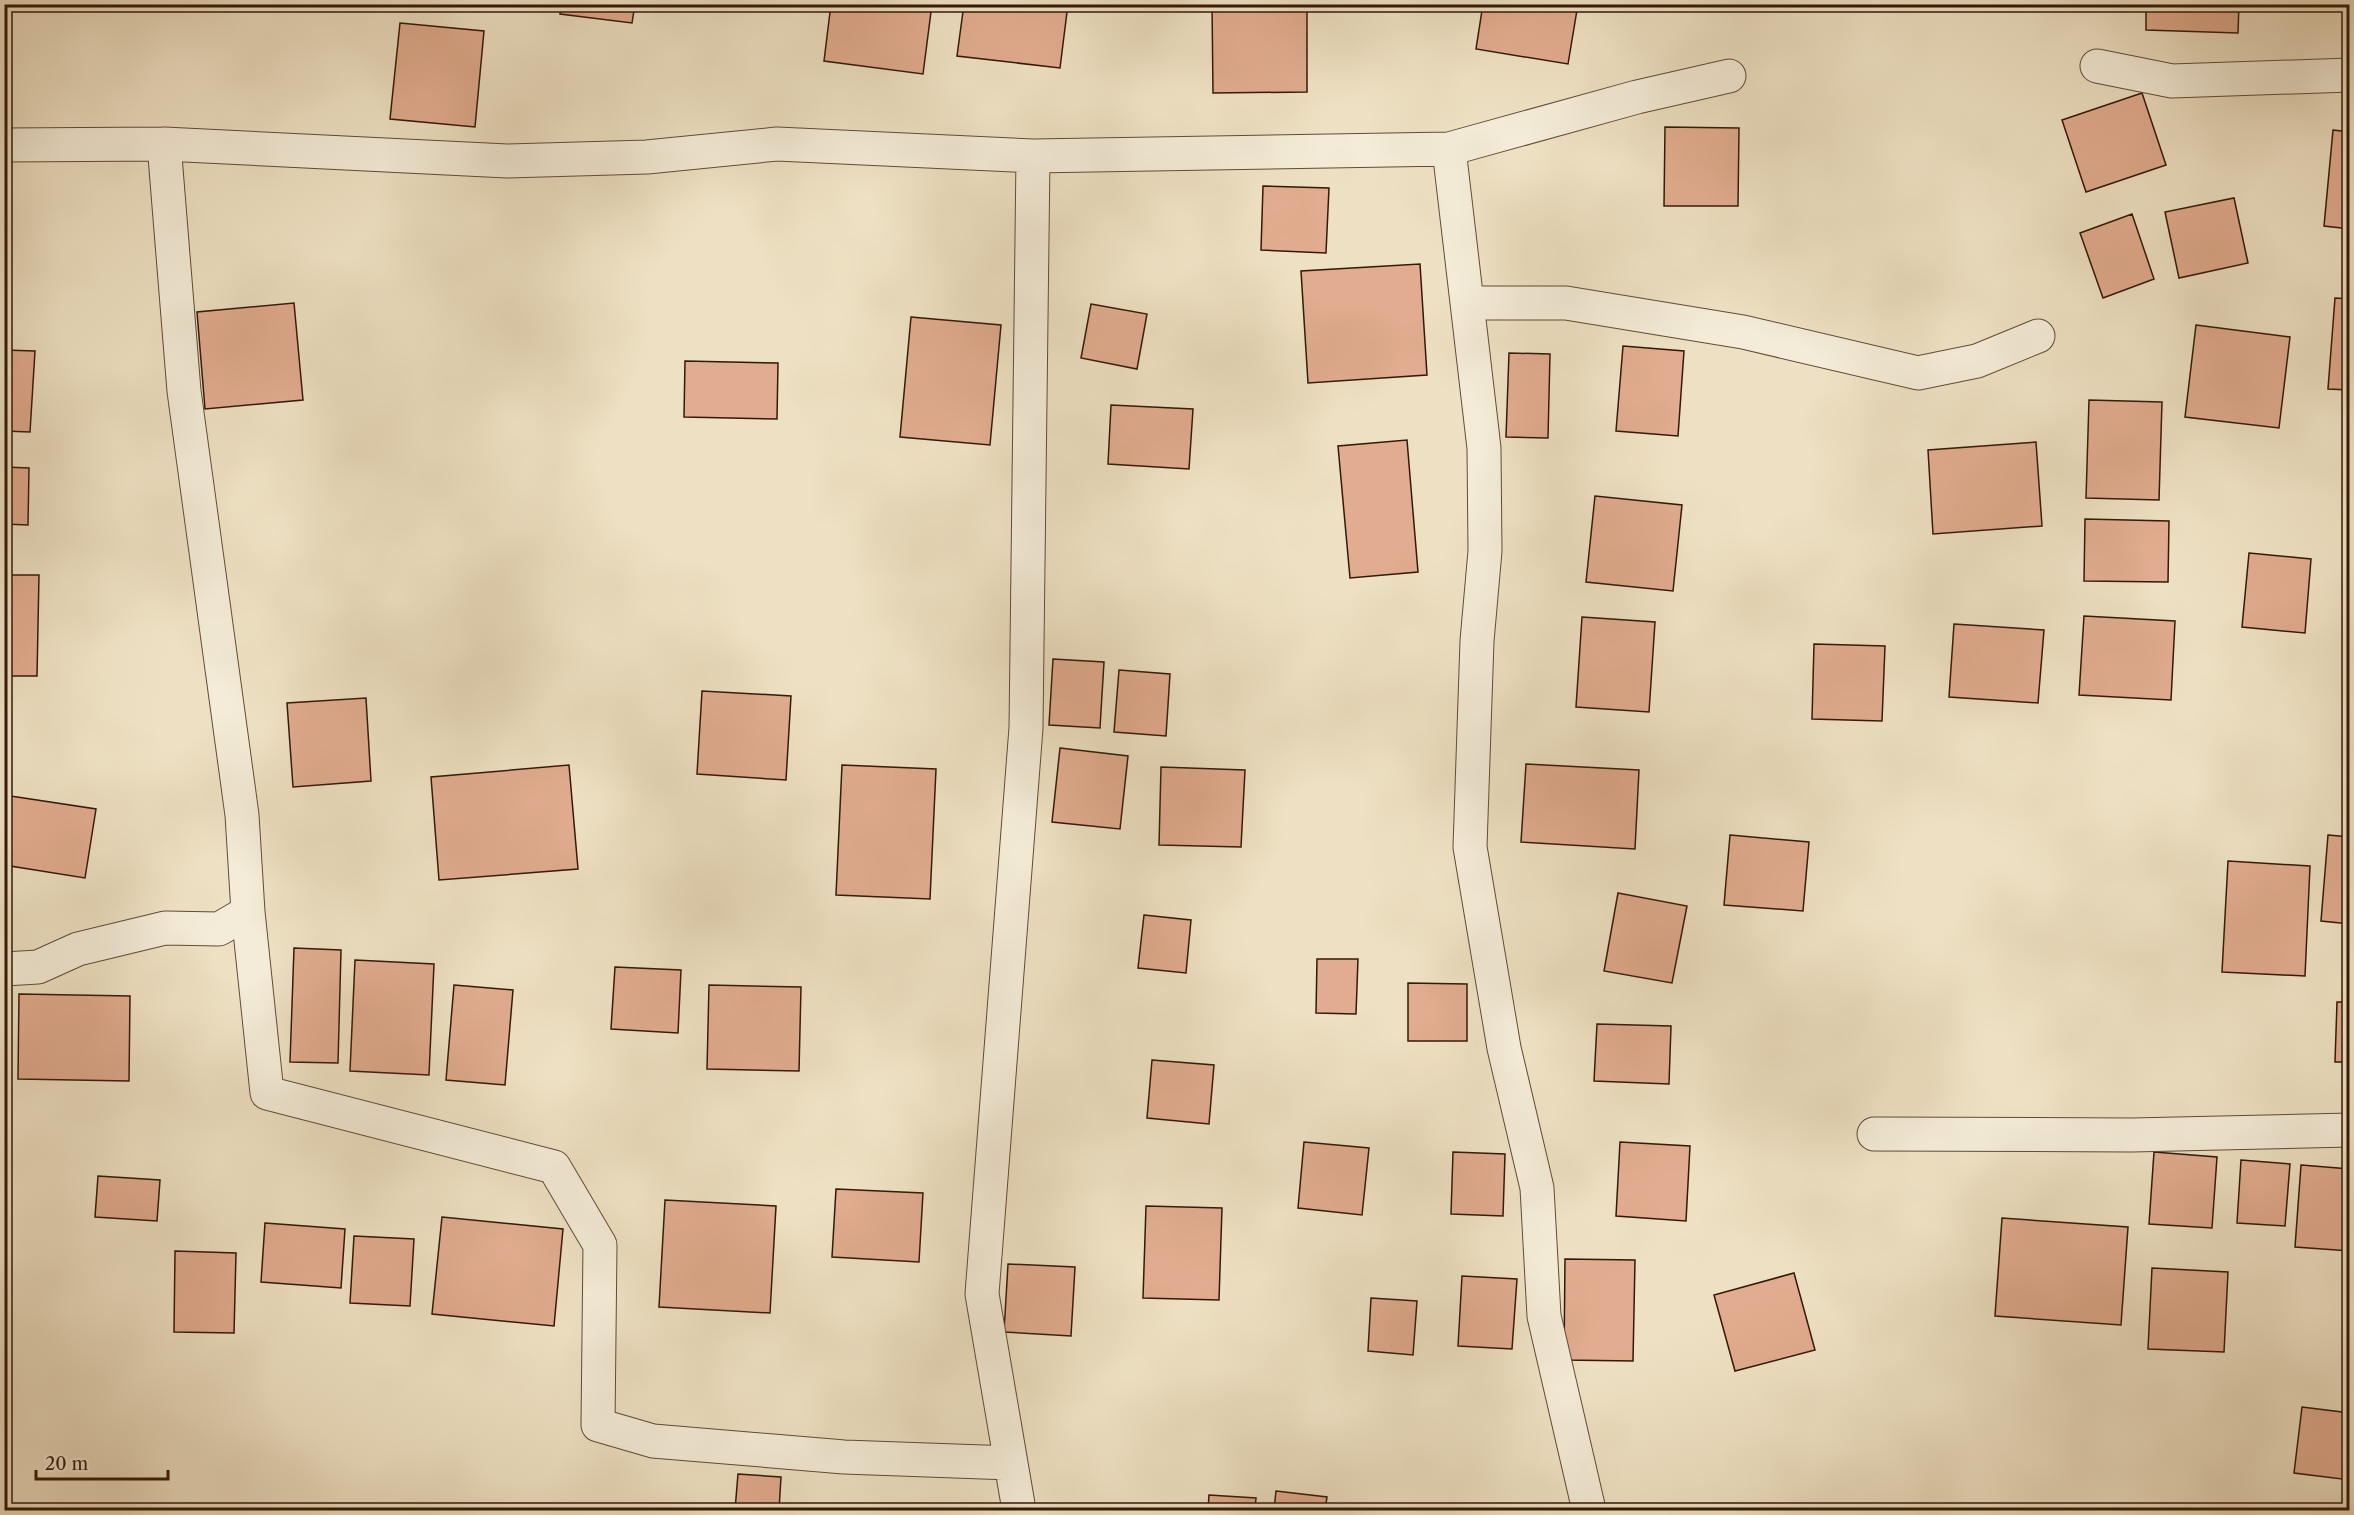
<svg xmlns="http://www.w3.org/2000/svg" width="2354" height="1515" font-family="'Libre Caslon Text',serif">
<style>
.building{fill:#e1ac8f;stroke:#341808;stroke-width:1.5}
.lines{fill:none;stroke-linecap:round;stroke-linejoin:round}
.minor-casing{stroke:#624a37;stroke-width:35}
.minor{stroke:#f4ecd8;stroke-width:33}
</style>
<rect width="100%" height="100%" fill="#eee1c3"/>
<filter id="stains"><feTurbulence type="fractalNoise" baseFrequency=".00333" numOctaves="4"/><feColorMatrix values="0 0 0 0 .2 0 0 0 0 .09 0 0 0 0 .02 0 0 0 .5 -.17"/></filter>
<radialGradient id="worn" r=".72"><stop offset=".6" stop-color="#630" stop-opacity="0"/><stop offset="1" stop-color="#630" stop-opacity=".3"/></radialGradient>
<!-- building -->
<path class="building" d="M561 4H635L632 23 560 14Z
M831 4H932L923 74 824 61Z
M964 4H1068L1060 68 957 56Z
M1212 4H1307V92L1213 93Z
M1483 4H1578L1568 64 1476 49Z
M2146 4H2239L2238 33 2146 30Z
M400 23 484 31 475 127 390 119Z
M2142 93 2166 165 2086 192 2062 120Z
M1665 127 1739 128 1738 206H1664Z
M2333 130 2350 132V229L2324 226Z
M1263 186 1329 188 1326 253 1261 250Z
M2234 198 2248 263 2179 278 2165 212Z
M2132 214 2154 279 2103 298 2080 233Z
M1420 264 1427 375 1308 383 1301 271Z
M2335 298 2350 299V390L2328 389Z
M294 303 303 400 205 409 197 312Z
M1091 304 1147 314 1137 369 1081 358Z
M911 317 1001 325 990 445 900 437Z
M2196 325 2290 337 2279 428 2185 417Z
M1623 346 1684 351 1678 436 1616 431Z
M4 350 35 351 30 432 4 431Z
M1509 353 1550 354 1548 438 1506 437Z
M685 361 778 363 777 419 684 417Z
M2089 400 2162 402 2159 500 2086 498Z
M1111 405 1193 409 1189 469 1108 464Z
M1407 440 1418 572 1350 578 1338 446Z
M2036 442 2042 526 1933 534 1928 450Z
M4 467 29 468 28 525 4 524Z
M1595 496 1682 505 1673 591 1586 582Z
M2085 519 2169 521 2168 582 2084 581Z
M2249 553 2311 559 2305 633 2242 627Z
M4 575H39L37 676H4Z
M2084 616 2175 621 2171 700 2079 695Z
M1582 617 1655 622 1649 712 1576 707Z
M1954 624 2044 630 2038 703 1949 697Z
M1814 644 1885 646 1882 721 1812 719Z
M1053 659 1104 662 1100 728 1049 725Z
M1119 670 1170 674 1166 736 1114 732Z
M702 691 791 696 786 780 697 774Z
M366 698 371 781 293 787 287 703Z
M1060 748 1128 756 1120 829 1052 822Z
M1526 764 1639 770 1635 849 1521 842Z
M569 765 578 869 439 880 431 777Z
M842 765 936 769 930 899 836 895Z
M1161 767 1245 770 1241 847 1159 845Z
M4 795 96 809 85 878 4 865Z
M1730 835 1809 842 1803 911 1724 905Z
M2328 835 2350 837V924L2321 921Z
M2228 861 2310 866 2305 976 2222 972Z
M1618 893 1687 906 1672 983 1604 971Z
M1144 915 1191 920 1186 973 1138 968Z
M294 948 341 950 338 1063 290 1062Z
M1317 959H1358L1356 1014 1316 1013Z
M355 960 434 964 429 1075 350 1071Z
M615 967 681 970 678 1033 611 1029Z
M1408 983 1467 984V1041H1408Z
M454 985 513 990 505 1085 446 1080Z
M709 985 801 987 799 1071 707 1069Z
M19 994 130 996 129 1081 18 1079Z
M2337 1002H2350V1062H2335Z
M1597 1024 1671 1026 1669 1084 1594 1081Z
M1152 1060 1214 1065 1209 1124 1147 1118Z
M1304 1142 1369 1148 1362 1215 1298 1208Z
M1620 1142 1690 1146 1686 1221 1616 1216Z
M1453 1152 1505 1154 1503 1216 1451 1214Z
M2154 1152 2217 1157 2212 1228 2149 1224Z
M2241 1160 2290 1164 2285 1226 2237 1223Z
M2301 1165 2350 1169V1251L2295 1247Z
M98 1176 160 1180 157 1221 95 1217Z
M836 1189 923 1193 919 1262 832 1257Z
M665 1200 776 1206 770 1313 659 1307Z
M1146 1206 1222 1208 1219 1300 1143 1298Z
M442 1217 563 1229 554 1326 432 1314Z
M2002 1218 2128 1227 2121 1325 1995 1316Z
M265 1223 345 1229 341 1288 261 1282Z
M354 1236 414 1239 410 1306 350 1303Z
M175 1251 236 1253 234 1333 174 1332Z
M1565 1259 1635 1260 1633 1361 1564 1360Z
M1008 1264 1075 1267 1071 1336 1004 1332Z
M2152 1268 2228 1272 2224 1352 2148 1349Z
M1794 1273 1815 1350 1735 1371 1714 1295Z
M1462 1276 1517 1279 1512 1349 1458 1346Z
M1371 1298 1417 1301 1413 1355 1368 1351Z
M2302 1407 2350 1413V1480L2294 1473Z
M738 1474 781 1477 779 1510H735Z
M1276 1491 1327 1497 1325 1510H1274Z
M1209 1495 1256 1498 1255 1510H1208Z"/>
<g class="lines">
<defs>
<path id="minor" d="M2097 66 2172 81 2350 75
M4 145 164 144 507 161 647 157 777 144 1033 156
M1449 149 1484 448 1485 551 1477 641 1470 847 1504 1048 1537 1188 1544 1316 1589 1510
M1469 303H1566L1743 332 1918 373 1977 361 2038 336
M248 912 267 1093 554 1167 600 1245 598 1425 653 1441 844 1457 1011 1463
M4 969 38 967 78 949 165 928 219 929 248 912 242 815 184 391 164 144
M1874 1134 2132 1135 2350 1130
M1019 1510 982 1294 1026 728 1033 156 1449 149 1637 97 1729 76"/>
</defs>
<!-- minor casing -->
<use href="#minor" class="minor-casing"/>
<!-- minor -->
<use href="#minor" class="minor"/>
</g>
<!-- margin -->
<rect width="2354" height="1515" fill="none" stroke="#eee1c3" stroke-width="24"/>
<rect x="6" y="6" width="2342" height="1503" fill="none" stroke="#341808" stroke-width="3"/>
<rect x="12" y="12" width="2330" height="1491" fill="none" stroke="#341808" stroke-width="1.5"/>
<!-- scale -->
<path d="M36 1470v9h132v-9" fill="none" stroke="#341808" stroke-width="3"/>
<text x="45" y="1470" font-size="18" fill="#341808" stroke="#f4ecd8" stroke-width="4.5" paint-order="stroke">20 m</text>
<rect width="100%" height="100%" filter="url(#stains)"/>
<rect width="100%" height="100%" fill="url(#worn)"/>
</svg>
